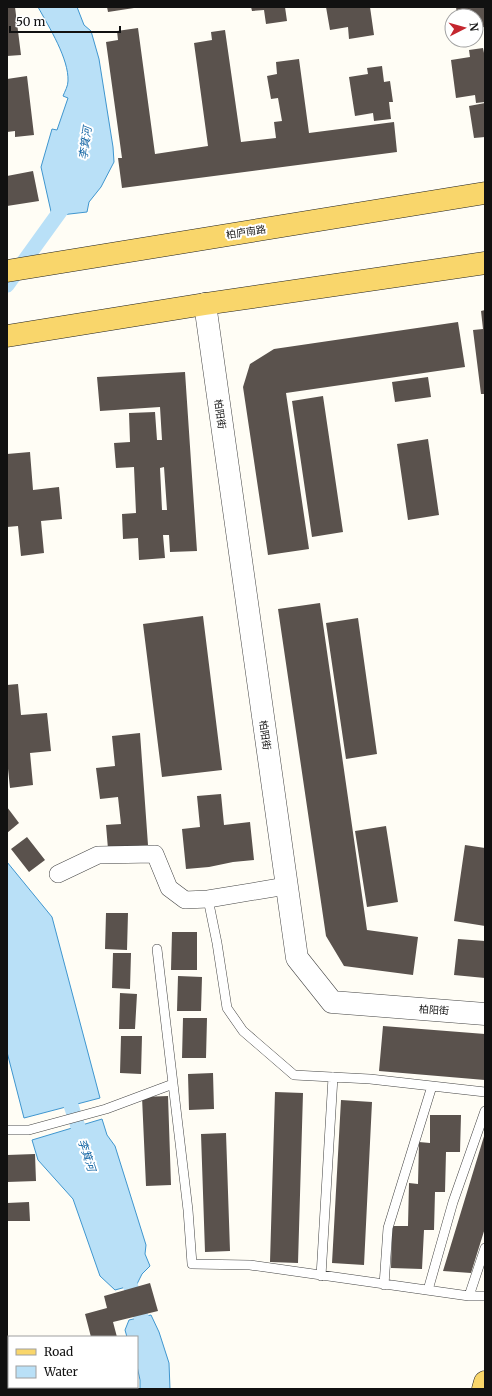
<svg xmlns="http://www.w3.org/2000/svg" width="492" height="1396" font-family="Merriweather,'Noto Sans SC',serif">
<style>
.water{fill:#b9e0f7;stroke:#3f96cf}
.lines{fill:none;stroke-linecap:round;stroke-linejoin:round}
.canal{stroke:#b9e0f7;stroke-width:15}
.building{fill:#5a524d;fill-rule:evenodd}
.service-casing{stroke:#444;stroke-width:10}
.minor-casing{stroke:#444;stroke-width:18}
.tertiary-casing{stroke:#444;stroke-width:23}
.primary-casing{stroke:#222;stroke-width:23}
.service{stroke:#fff;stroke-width:9}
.minor{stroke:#fff;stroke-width:17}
.tertiary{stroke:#fff;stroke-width:22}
.primary{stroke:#f9d66b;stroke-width:22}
.labels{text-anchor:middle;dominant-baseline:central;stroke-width:4;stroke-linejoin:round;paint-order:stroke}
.street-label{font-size:10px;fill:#111;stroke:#fff}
.water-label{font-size:11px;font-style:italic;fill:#1768a6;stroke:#fff}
</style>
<rect width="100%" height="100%" fill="#fffdf5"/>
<!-- water -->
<path class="water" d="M38 7H77L84 25 91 31 99 59 113 147 114 162 101 187 89 202 87 212 52 216 41 167 52 129 57 130 68 98 63 96C65 91 68 86 68 81 69 59 49 27 38 7Z
M7 862 52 917 100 1098 24 1118 7 1052Z
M102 1119 107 1135 115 1146 146 1245 145 1254 150 1266 142 1274 137 1284 115 1290 100 1276 73 1199 38 1160 32 1140Z
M151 1315 159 1332 169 1363 170 1389H140V1380L137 1366V1337H127L125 1330 129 1320Z"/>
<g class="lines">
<!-- canal -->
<path class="canal" d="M7 285 69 199
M65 1087 84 1145
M124 1267 148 1337"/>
</g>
<!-- building -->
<path class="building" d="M7 7H15L21 55 7 56Z
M107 7H134V8L108 12Z
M251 7H285L287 21 266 24 264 10 252 11Z
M326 7H370L374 35 349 39 348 27 330 30Z
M456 7H485V27L476 28V16H464V13L457 14Z
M138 28 155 154 208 146 194 43 212 40 211 32 225 30 241 142 276 138 274 122 282 121 278 98 271 99 267 76 277 74 276 62 299 59 309 133 394 122 397 152 122 188 118 158H122L106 42 118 40 117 31Z
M483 48 485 58V102L476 103 475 95 456 98 451 60 470 57 469 50Z
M382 66 384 82 390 81 393 102H389L391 119 374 121 373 113 355 116 349 77 368 74 367 68Z
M27 76 34 135 15 137V131L7 132V79Z
M485 103V137L474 138 469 106Z
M33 171 39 201 7 206V176Z
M485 310V394H481L473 330 483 329 481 311Z
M458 322 465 367 286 393 309 549 268 555 243 387 250 364 274 349Z
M185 372 197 551 170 552 169 535H163L165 558 139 560 138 538 123 539 122 514 136 513 134 467 116 468 114 443 130 442 129 413 155 412 157 440H162L160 407 100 411 97 377ZM164 467 167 510H162L160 468Z
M428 377 431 397 395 402 392 382Z
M323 396 343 532 312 537 292 401Z
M428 439 439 515 408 520 397 444Z
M30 452 33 490 59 487 62 519 41 521 44 553 21 556 18 526 7 527V486H8L7 454Z
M320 603 367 930 418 937 413 975 344 966 326 936 278 609Z
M203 616 222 770 162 777 143 624Z
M358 618 377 754 346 759 326 623Z
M18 684 21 715 47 713 51 751 30 753 33 785 10 788 7 759V685Z
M140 733 148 845 108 849 106 825 121 824 118 797 100 799 96 768 115 766 112 736Z
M221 794 224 825 250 822 254 860 233 862 209 867 186 869 182 829 200 827 197 796Z
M7 807 19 823 7 833Z
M386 826 398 902 367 907 355 831Z
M27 837 45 860 29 872 11 849Z
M465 845 485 848V926L454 921Z
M106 913H128L127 950 105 949Z
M172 932H197V970H171Z
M458 939 485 941V978L454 975Z
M113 953H131L130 989 112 988Z
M178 976 202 977 201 1011H177Z
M120 993 137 994 135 1029H119Z
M183 1018H207L206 1058H182Z
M383 1026 485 1034V1080L379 1071Z
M121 1036H142L141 1074 120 1073Z
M213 1073 214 1109 189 1110 188 1074Z
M275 1092 303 1093 298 1263 270 1262Z
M168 1096 171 1185 146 1186 142 1097Z
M341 1100 372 1102 364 1265 332 1263Z
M430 1115H461L460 1152H446L445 1192H435L434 1230H424L422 1269 391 1268 392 1226H408L409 1183 418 1184 419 1142 430 1143Z
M226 1133 230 1251 205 1252 201 1134Z
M485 1133V1228L471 1273 443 1271Z
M35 1154 36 1181 7 1182V1155Z
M29 1202 30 1221H7V1203Z
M150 1283 158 1311 113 1322 117 1337H91L85 1314 107 1308 104 1296Z"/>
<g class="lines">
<defs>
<path id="service" d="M208 899 217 943 227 1008 243 1031 294 1075 370 1079 485 1092
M157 949 188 1210 192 1264 250 1265 469 1296H485
M7 1130H29L106 1109 173 1084
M321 1276 333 1077
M384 1285 388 1228 432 1086
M428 1290 453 1202 485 1111
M469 1296 485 1248"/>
<path id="minor" d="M58 874 98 855 155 854 169 888 185 900 208 899 286 886"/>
<path id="tertiary" d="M205 304 297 958 332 1002 485 1014"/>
<path id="primary" d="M7 271 485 193
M7 336 205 304 485 263
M483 1389 485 1382"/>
</defs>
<!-- service casing -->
<use href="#service" class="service-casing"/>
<!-- minor casing -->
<use href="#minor" class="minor-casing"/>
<!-- tertiary casing -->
<use href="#tertiary" class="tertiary-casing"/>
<!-- primary casing -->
<use href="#primary" class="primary-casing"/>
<!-- service -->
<use href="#service" class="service"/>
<!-- minor -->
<use href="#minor" class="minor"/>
<!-- tertiary -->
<use href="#tertiary" class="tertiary"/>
<!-- primary -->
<use href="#primary" class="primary"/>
</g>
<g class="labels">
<!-- street labels -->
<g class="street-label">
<text transform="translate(246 232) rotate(-9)">柏庐南路</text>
<text transform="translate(220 414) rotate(82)">柏阳街</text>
<text transform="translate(265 735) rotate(82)">柏阳街</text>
<text transform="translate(434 1010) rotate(4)">柏阳街</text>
</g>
<!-- water labels -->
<g class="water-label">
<text transform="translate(85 143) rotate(-82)">李箕河</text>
<text transform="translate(87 1155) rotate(72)">李箕河</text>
</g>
</g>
<!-- border -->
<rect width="492" height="1396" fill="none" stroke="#111111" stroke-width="16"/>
<!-- legend -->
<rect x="8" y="1336" width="130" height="52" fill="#ffffff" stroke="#a0a0a0"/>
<rect x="16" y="1349" width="20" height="6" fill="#f9d66b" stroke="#a0a0a0"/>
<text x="44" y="1356" font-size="12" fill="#111111">Road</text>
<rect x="16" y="1366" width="20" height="12" fill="#b9e0f7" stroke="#a0a0a0"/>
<text x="44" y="1376" font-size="12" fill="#111111">Water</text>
<!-- north arrow -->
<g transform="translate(464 28) rotate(84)"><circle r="19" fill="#ffffff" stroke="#a0a0a0"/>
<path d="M0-3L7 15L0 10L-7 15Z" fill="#c4262e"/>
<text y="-6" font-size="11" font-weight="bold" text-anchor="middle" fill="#111111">N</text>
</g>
<!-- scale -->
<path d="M10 26v6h110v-6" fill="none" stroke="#111111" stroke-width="2"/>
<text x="16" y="26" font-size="12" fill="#111111" stroke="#ffffff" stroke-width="3" paint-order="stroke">50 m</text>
</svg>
